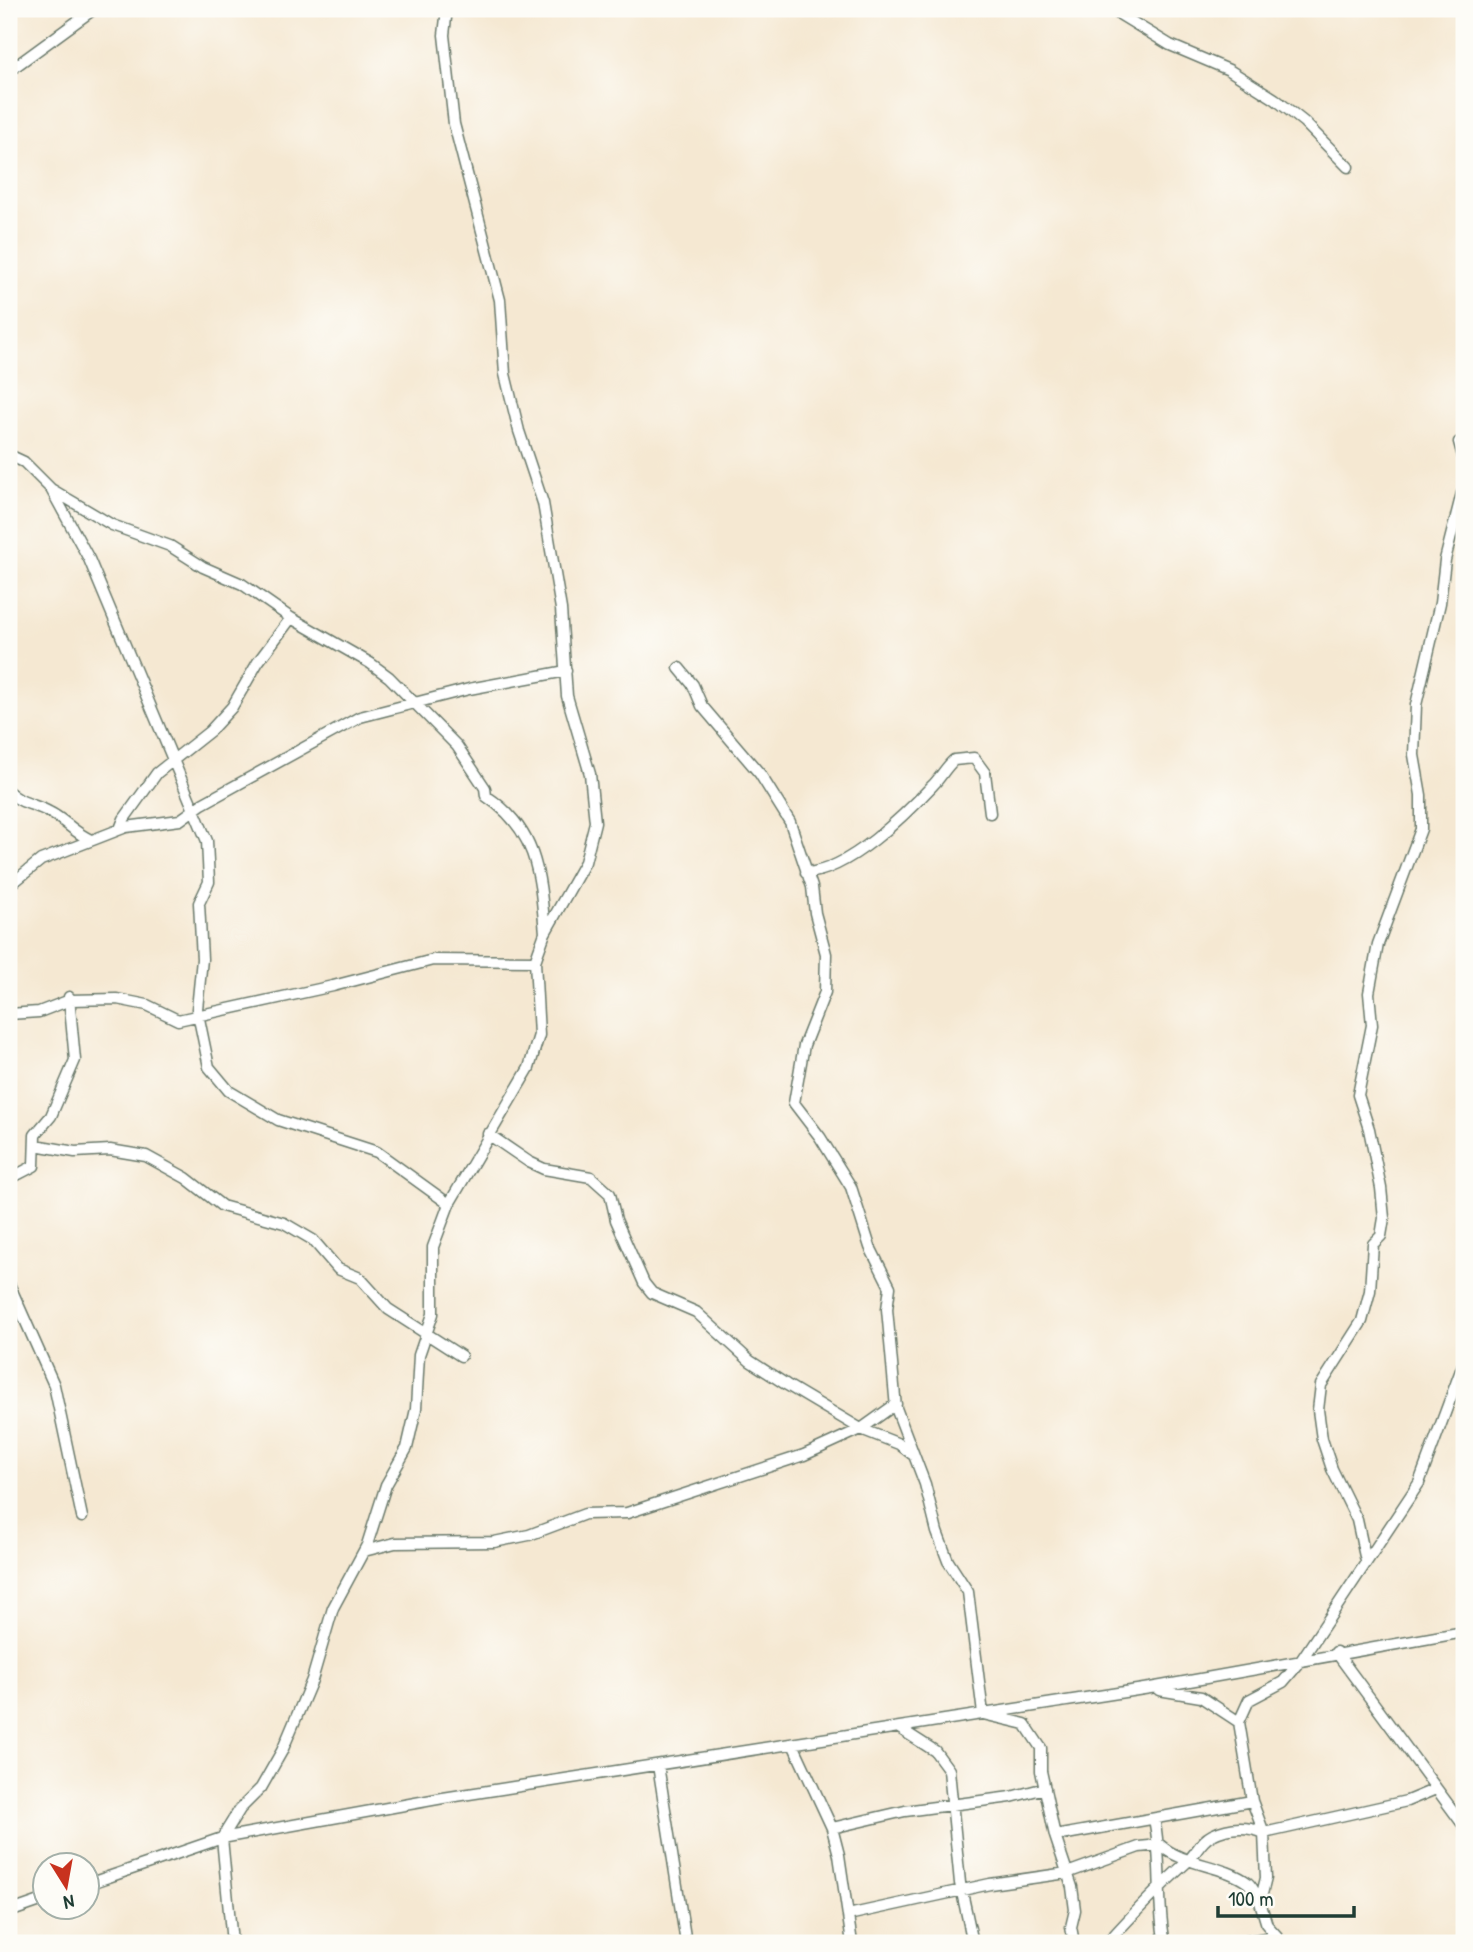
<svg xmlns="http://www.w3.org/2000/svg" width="1473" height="1952" font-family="'Patrick Hand',sans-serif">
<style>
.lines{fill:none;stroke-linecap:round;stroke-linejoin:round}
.minor-casing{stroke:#6a796b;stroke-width:13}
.minor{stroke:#fff;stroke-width:10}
</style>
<rect width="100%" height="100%" fill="#fdfcf7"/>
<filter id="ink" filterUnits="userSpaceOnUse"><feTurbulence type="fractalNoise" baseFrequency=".0143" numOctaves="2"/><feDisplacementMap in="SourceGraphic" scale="14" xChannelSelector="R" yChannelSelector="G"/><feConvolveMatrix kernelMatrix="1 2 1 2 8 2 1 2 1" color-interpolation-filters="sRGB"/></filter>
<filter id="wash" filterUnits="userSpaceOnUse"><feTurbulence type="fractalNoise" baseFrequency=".00686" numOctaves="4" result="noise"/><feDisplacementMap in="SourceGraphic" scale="28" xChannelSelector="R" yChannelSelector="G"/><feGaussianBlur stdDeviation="1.57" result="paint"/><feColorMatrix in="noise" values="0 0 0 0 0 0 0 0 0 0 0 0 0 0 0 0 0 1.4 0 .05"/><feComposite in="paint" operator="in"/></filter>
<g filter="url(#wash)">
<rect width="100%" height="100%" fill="#f5e8d2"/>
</g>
<g filter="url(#ink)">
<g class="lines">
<defs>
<path id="minor" d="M1111 9 1170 45 1229 70 1275 99 1304 122 1348 167
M9 71 94 9
M1459 442 1464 460
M9 455 24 462 51 489 89 559 207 841 209 882 199 903 202 959 197 1009 209 1067 229 1091 278 1120 377 1152 449 1204
M51 489 112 525 170 546 203 567 242 584 291 618 370 663 389 677 457 746 485 788 486 796C538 830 540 876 545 933
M679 668 693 685 702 706 760 774 790 822 812 887 815 913 826 954 825 992 804 1045 794 1103 820 1137 851 1187 870 1247 890 1287 887 1309 896 1408 925 1484 937 1532 948 1561 968 1592 983 1714 1025 1724 1041 1748V1771L1055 1836 1072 1887 1075 1910 1071 1927 1074 1943
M9 792C21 804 35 804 49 812 64 819 74 833 91 840
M120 829 124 819 157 773 210 731 232 707 258 662 291 618
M806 873C848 871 905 815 933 785 941 777 945 768 954 760L974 758 985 773 990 813
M9 886 41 860 126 827 180 820 202 804 360 717 469 689 566 671
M9 1014 39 1012 70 1000 117 999 147 1005 178 1020 333 986 433 960 535 961
M488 1134 529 1162 544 1169 591 1177 610 1194 616 1220 644 1283 652 1293 696 1312 750 1361 787 1385 861 1429 899 1444 912 1454
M35 1145 75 1152 110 1150 146 1156 186 1178 222 1206 284 1223 313 1240 338 1269 360 1278 388 1309 461 1356
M9 1179 34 1166 35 1135 51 1116 75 1060 69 997
M9 1284 54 1385 82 1517
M364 1551 395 1543 494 1542 529 1535 585 1514 627 1513 804 1455 861 1429 896 1404
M1366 1561 1357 1520 1332 1469 1322 1439 1318 1410 1321 1385 1362 1321 1370 1291 1373 1244 1381 1236 1384 1218 1381 1188 1369 1129 1358 1095 1372 1025 1369 993 1378 944 1421 829V795L1414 755 1416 705 1440 603 1445 560 1462 493
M1336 1652 1464 1826
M1159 1690 1201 1697 1239 1722 1252 1801 1264 1833 1266 1878 1260 1902 1267 1925 1277 1936 1278 1943
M1239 1722 1249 1700 1283 1682 1300 1662 1419 1483 1464 1362
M899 1728 935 1751 949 1770 960 1883 973 1943
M793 1744 832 1828 839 1855 852 1943
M658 1765 686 1943
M1154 1819C1163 1860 1156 1902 1165 1943
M832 1828 905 1811 1011 1797 1045 1788
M1055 1836 1252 1801
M88 1884 222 1838 443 1798 1150 1688 1464 1632
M9 1912 46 1899
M848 1915 990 1884 1067 1873 1139 1847 1160 1845C1184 1866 1222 1864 1248 1883 1253 1887 1257 1897 1260 1902
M232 1943 222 1838 240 1809 261 1788 282 1751 312 1680 333 1608 367 1545 386 1485 407 1448 416 1409 419 1355 433 1314V1247L449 1204 529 1068 539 1035 535 961 545 933 585 862 595 822 590 774 567 696 561 609 543 503 519 431 505 374 500 300 454 124 444 35 447 9
M1107 1943C1134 1913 1157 1889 1187 1862 1196 1854 1200 1841 1212 1835 1230 1826 1247 1826 1264 1833L1407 1801 1436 1789
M1237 1943 1277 1936"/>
</defs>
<!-- minor casing -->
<use href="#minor" class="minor-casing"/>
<!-- minor -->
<use href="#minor" class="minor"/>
</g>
</g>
<!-- margin -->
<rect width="1473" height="1952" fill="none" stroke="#fdfcf7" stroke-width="35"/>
<!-- north arrow -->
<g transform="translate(66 1886) rotate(169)"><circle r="33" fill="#fdfcf7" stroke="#a4b0a9" stroke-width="2"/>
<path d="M0-5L12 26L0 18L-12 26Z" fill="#c8321e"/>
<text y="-10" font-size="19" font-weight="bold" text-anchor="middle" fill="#1f3d34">N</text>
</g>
<!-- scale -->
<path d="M1218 1906v10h136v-10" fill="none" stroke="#1f3d34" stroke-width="3.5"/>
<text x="1228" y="1906" font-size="21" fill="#1f3d34" stroke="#fdfcf7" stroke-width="5" paint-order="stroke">100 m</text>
</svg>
